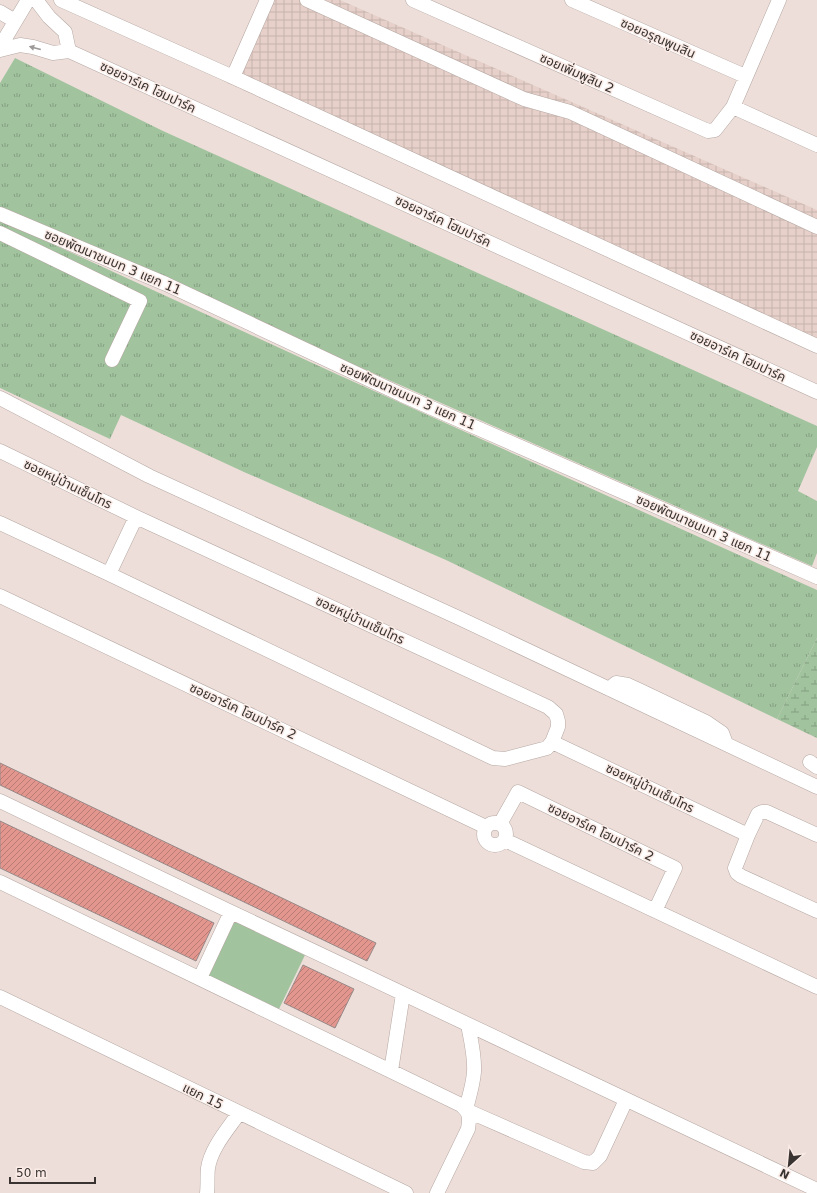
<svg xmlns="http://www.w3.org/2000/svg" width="817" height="1193" font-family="'DejaVu Sans','Noto Sans Thai',sans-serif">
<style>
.industrial{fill:url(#industrial-grid)}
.grass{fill:url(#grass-tufts)}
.wetland{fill:url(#wetland-marsh)}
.park{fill:#a1c39e}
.building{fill:url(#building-hatch);stroke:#978988}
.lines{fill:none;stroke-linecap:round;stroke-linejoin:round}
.minor-casing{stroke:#b6a8a3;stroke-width:15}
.minor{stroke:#fff;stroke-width:14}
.oneway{fill:#9c9998}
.labels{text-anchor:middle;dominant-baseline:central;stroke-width:3;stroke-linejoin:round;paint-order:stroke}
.street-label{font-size:13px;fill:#393331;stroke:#faebe6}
</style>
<defs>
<pattern id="industrial-grid" width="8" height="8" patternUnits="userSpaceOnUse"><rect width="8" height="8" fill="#e6d0c9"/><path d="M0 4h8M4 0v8" fill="none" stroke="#c6b3ad"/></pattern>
<pattern id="grass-tufts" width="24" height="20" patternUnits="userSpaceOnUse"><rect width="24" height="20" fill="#a1c39e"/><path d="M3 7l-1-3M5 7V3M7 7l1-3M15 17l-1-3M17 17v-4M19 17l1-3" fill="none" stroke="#849f81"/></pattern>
<pattern id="wetland-marsh" width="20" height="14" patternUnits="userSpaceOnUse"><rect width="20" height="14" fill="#a1c39e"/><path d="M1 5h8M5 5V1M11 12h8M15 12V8" fill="none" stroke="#849f81"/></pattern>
<pattern id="building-hatch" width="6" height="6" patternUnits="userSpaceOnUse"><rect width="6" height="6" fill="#e3968e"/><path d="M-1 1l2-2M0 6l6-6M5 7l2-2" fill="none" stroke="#b97b75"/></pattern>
</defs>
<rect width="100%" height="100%" fill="#edded9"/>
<!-- industrial -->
<path class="industrial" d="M259 0H340L817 210V352L223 81Z"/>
<!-- grass -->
<path class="grass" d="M15 58 163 131 817 426V447L798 491 817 501V553L812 566 0 209V83Z
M0 220 343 377 817 590V638L777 719 446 560 244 472 121 415 110 439 0 388Z"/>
<!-- wetland -->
<path class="wetland" d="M817 638V738L777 719Z"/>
<!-- park -->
<path class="park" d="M232 920 305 955 278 1011 205 976Z"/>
<!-- building -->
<path class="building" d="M0 763 376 943 367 961 0 785Z
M0 821 214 923 196 961 0 868Z
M303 965 354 989 335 1028 284 1003Z"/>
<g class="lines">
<defs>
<path id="minor" d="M36 0 49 17 65 32 69 51
M61 0 233 77 817 346
M307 0 524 99 570 112 817 227
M413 0 708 131 715 130 733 107 779 0
M572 0 745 76
M0 12 15 21
M0 47 28 0
M0 50 20 45 33 47 53 53 69 51 817 392
M233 77 267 0
M733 107 817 145
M0 214 166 284 402 395 817 577
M0 233 140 301 112 360
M0 398 149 476 459 618 817 787
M0 451 136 517 548 707 556 714 558 721V727L552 742 547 748 505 759 493 758 109 574 0 523
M109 574 136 517
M0 596 486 827
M609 689 616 683 628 685 639 690 706 722 722 733 725 741
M552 742 748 835
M810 762 817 767
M0 801 231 912 817 1190
M484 834a11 11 0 1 1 22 0a11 11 0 1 1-22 0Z
M500 824 518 792 675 868 655 911
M817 835 767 812H762L758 814 748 835 735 868 737 873 741 876 817 911
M505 840 817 987
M0 882 461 1105C470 1113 470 1117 468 1129L437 1193
M200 978 231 912
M0 997 406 1193
M391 1071 403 994
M466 1109C469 1097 473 1085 474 1072 475 1056 471 1040 468 1025
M468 1111 584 1162 593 1163 600 1156 626 1100
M207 1193C208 1185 207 1176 208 1168 211 1148 228 1129 239 1113"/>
</defs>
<!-- minor casing -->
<use href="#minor" class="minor-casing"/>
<!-- minor -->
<use href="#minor" class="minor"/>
</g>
<!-- one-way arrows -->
<defs><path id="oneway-solid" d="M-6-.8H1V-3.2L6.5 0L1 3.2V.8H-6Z"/></defs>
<use class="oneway" href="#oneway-solid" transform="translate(35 48) rotate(-165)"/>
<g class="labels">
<!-- street labels -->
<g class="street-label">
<text transform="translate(658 38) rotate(24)">ซอยอรุณพูนสิน</text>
<text transform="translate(577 73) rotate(24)">ซอยเพิ่มพูสิน 2</text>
<text transform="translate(148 87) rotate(25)">ซอยอาร์เค โฮมปาร์ค</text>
<text transform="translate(443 221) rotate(25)">ซอยอาร์เค โฮมปาร์ค</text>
<text transform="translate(113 262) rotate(23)">ซอยพัฒนาชนบท 3 แยก 11</text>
<text transform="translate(738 356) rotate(25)">ซอยอาร์เค โฮมปาร์ค</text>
<text transform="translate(408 396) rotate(24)">ซอยพัฒนาชนบท 3 แยก 11</text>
<text transform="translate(68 484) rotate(26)">ซอยหมู่บ้านเซ็นโทร</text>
<text transform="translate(704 528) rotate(24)">ซอยพัฒนาชนบท 3 แยก 11</text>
<text transform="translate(360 620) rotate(25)">ซอยหมู่บ้านเซ็นโทร</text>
<text transform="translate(243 711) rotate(25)">ซอยอาร์เค โฮมปาร์ค 2</text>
<text transform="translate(650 788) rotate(26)">ซอยหมู่บ้านเซ็นโทร</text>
<text transform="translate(601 832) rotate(26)">ซอยอาร์เค โฮมปาร์ค 2</text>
<text transform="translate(203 1096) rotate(26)">แยก 15</text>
</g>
</g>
<!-- north arrow -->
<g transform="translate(789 1165) rotate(207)" stroke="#faebe6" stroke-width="3" paint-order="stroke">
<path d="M0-3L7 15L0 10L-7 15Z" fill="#393331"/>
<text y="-6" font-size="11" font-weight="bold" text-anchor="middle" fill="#393331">N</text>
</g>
<!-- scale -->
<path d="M10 1177v6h85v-6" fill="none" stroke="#393331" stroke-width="2"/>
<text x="16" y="1177" font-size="12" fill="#393331" stroke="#faebe6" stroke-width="3" paint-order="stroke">50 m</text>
</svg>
